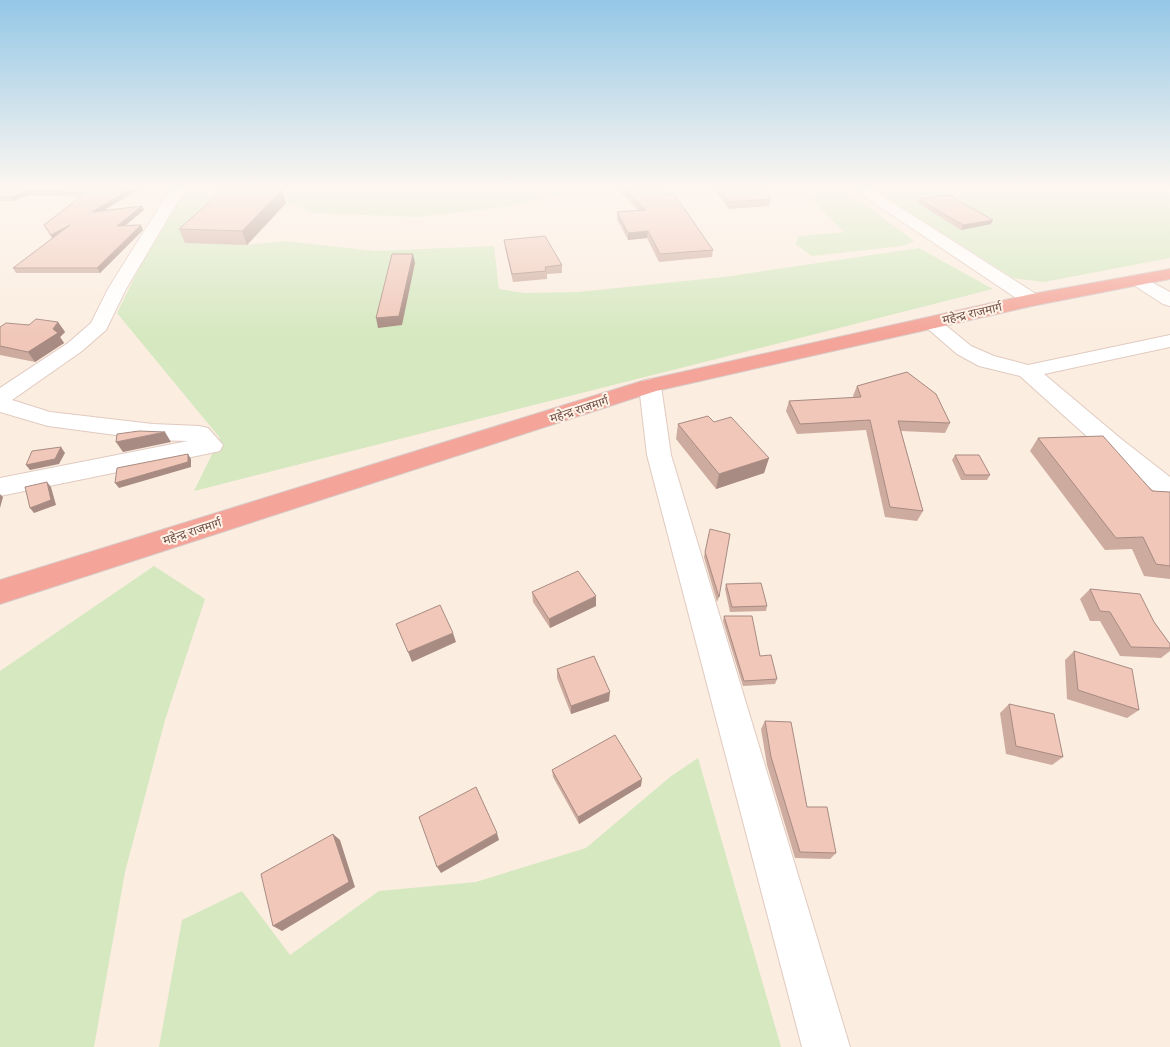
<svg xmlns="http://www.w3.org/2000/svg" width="1170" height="1047" font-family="Mulish,'Noto Sans Devanagari',sans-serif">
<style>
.green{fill:#d5e8c0}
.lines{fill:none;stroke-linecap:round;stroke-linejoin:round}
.minor-casing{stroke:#e1cac0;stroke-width:2}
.highway-casing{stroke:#d7cecc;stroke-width:2}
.minor{fill:#fff;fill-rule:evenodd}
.highway{fill:#f4a498;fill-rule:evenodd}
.wall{fill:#ceab9f}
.shaded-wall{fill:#a88b82}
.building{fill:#f0c7b9;stroke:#a88b82}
.labels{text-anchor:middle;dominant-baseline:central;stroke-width:4;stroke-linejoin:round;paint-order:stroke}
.street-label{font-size:12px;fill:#715149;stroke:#fff2e6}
</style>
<rect width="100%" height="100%" fill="#fbede0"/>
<!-- green -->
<path class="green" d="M185 188H592L511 206 418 217 316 213 286 203 247 245 285 241 374 251 494 246 499 289 524 293 578 292 724 277 919 248 993 289 194 491 220 438 117 313 147 252Z
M800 188H843L914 241 902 246 812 256 795 244 799 236 844 232Z
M871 188H1170V258L1044 282 1013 278Z
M154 566 205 599 165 720 125 872 94 1047H0V671Z
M698 758 781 1047H159L182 920 242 891 290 955 379 891 476 882 586 848 670 777Z"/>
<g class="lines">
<defs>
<path id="minor" d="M171 188H186L126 289 106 330 82 351 12 400 50 412 153 424 199 426 208 428 223 445 220 451 211 453 0 496V478L188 441 153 440 48 426 0 412V388L68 343 91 323 108 289Z
M852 188H870L1039 296 1041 300 1039 304H1025Z
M1138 275 1170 292V306L1163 304 1132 284 1129 280 1132 276Z
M931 317 938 319 971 346 994 356 1028 365 1170 335V347L1044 374 1120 438 1170 477V496L1153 490 1102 450 1020 376 979 366 957 354 921 323 924 319Z
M650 379 658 381 661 386 671 455 850 1047H802L647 455 639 386 642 381Z"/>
<path id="highway" d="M1170 269V279L1032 306 656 391 0 604V580L642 381 1032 294Z"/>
</defs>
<!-- minor casing -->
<use href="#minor" class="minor-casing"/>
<!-- highway casing -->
<use href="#highway" class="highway-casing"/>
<!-- minor -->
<use href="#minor" class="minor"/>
<!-- highway -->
<use href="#highway" class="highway"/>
</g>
<!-- wall -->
<path class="wall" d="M0 188H142L104 210 142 206 144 210 125 226 143 230 100 273H16L13 268 52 238 44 225 80 197 28 195 13 201H0Z
M621 188H660L713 250 712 257 659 262 647 238 628 240 617 219V212L638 210 621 193Z
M712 188H760L771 199 769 206 729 209Z
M919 199 991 224 961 230 918 203Z
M286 203 247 245 185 243 179 229Z
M504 240 562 265V273L547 274V279L513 282 505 248Z
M58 322 65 332 60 337 64 343 35 362 0 355V327Z
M857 386 950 423 945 433 901 431 923 511 917 521 885 517 866 430 797 434 786 411 789 401 854 398 853 396Z
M714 422 769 458 764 473 716 489 676 439 678 424Z
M1038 438 1152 491 1170 492V579L1144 576 1132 549 1105 550 1030 451Z
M955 455 990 475 987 480H961L952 460Z
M710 529 719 597 717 602 704 557Z
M726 584 767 606 766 611 730 612 725 589Z
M1090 589 1154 622 1170 644V651L1161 658 1120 656 1100 621H1090L1080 599Z
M532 592 596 606 550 628 533 602Z
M724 616 760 656 777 679 775 684 743 686 723 621Z
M1074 651 1139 710 1127 718 1067 699 1065 660Z
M557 669 609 701 571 714 557 678Z
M1009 704 1063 757 1052 765 1006 754 1000 713Z
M765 721 807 807 836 853 830 859 795 858 767 765 761 729Z
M552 770 641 786 579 824 553 777Z"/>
<!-- shaded-wall -->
<path class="shaded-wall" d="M132 188H142L94 216 92 212Z
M282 190 286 203 247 245 242 231Z
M26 191 28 195 13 201 11 197Z
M142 206 144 210 119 230 117 226Z
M993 220 991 224 961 230 963 225Z
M70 225 53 240 51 235Z
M141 225 143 230 100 273 97 268Z
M648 231 647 238 628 240V233Z
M413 254 415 263 402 325 378 328 376 318Z
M58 322 65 332 60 337 64 343 35 362 28 352Z
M165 432 171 442 123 452 116 442Z
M61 447 65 453 59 464 30 470 26 465Z
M188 454 191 459V467L119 488 115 483Z
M769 458 764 473 716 489 719 474Z
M47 482 51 487 56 505 34 513 30 508Z
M0 494 3 497 0 508Z
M596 596V606L550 628 549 619Z
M453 633 456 642 412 662 408 652Z
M610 692 609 701 571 714V706Z
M642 779 641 786 579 824 578 817Z
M497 833 499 840 441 873 437 867Z
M333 834 340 840 355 887 282 931 273 926Z"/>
<!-- building -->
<path class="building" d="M0 188H132L92 212 142 206 117 226 141 225 97 268H13L70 225 51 235 44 225 85 193 26 191 11 197H0Z
M225 188 282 190 242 231 179 229Z
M624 188H660L667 194H674L713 250 660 254 648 231 628 233 617 212 645 210Z
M718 188H760L771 199 730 202Z
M949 195 993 220 963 225 919 199Z
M545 236 562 265 545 267 546 271 512 274 504 240Z
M392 254H413L399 316 376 318Z
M36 319 58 322 53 329 58 333 28 352 0 346V327L6 323 29 325Z
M907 372 936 394 950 423 898 421 923 511 890 507 870 420 800 424 789 401 861 397 857 386Z
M708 416 714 422 731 417 769 458 719 474 678 424Z
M139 431 165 432 116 442 117 434Z
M1103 436 1152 491 1170 492V566L1156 564 1143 537 1116 538 1038 438Z
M61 447 55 459 26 465 32 451Z
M188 454V462L115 483 117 468Z
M955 455H979L990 475H965Z
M47 482 51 500 30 508 25 487Z
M710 529 730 534 719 597 705 552Z
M578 571 596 596 549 619 532 592Z
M761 583 767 606 732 607 726 584Z
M1090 589 1140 594 1154 622 1170 644V648L1131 647 1110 612 1100 611Z
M440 605 453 633 408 652 396 624Z
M724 616H752L760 656 771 655 777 679 744 681Z
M1074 651 1132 669 1139 710 1078 690Z
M594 656 610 692 571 706 557 669Z
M1009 704 1054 714 1063 757 1016 746Z
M765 721 791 722 807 807H827L836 853 800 852 771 757Z
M615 735 642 779 578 817 552 770Z
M476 787 497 833 437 867 419 817Z
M333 834 349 882 273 926 261 874Z"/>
<!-- sky -->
<linearGradient id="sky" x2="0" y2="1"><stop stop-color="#94c7e6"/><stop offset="0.56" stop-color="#fdf7f1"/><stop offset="1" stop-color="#fdf7f1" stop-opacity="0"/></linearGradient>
<rect width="1170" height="335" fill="url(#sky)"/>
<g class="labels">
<!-- street labels -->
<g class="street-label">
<text transform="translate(972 313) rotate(-13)">महेन्द्र राजमार्ग</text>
<text transform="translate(579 409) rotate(-18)">महेन्द्र राजमार्ग</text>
<text transform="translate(192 531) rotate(-18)">महेन्द्र राजमार्ग</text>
</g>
</g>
</svg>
